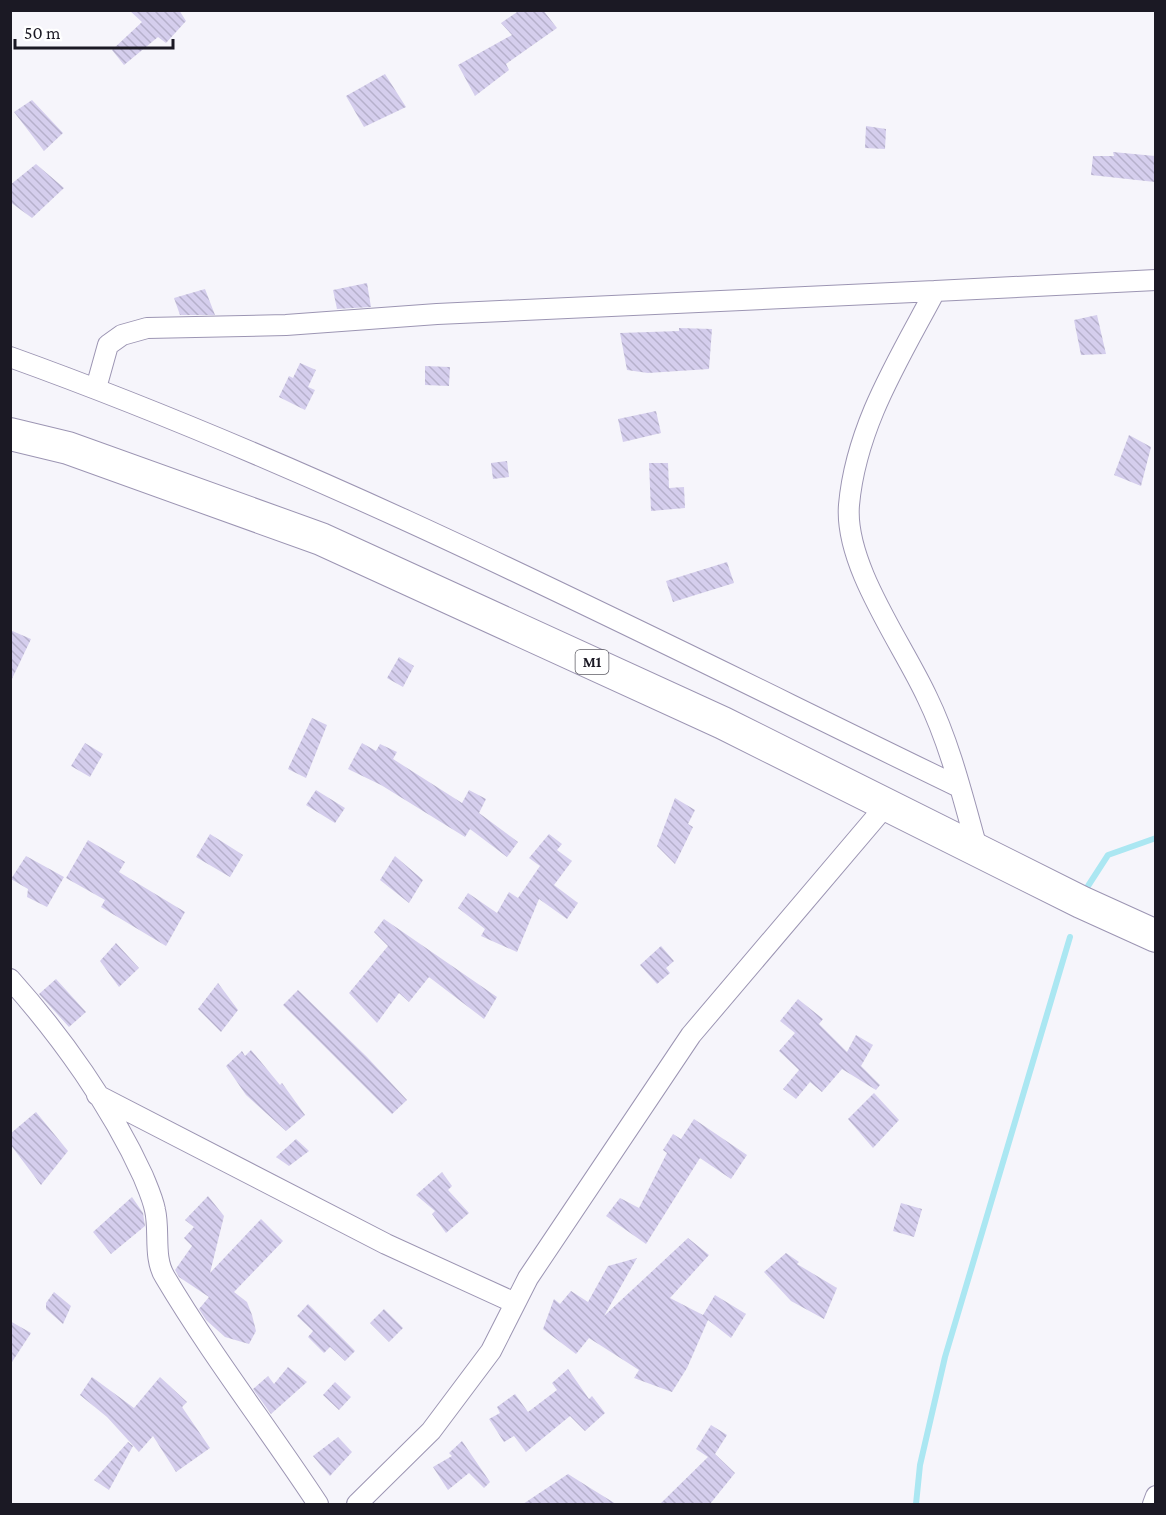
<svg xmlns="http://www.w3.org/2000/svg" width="1166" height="1515" font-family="'Crimson Pro',serif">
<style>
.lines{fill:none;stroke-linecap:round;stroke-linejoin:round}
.stream{stroke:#abe7f2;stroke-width:6}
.building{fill:url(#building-back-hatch)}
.minor-casing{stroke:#9c95b3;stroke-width:22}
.trunk-casing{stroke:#9c95b3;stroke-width:34}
.minor{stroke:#fff;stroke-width:20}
.trunk{stroke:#fff;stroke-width:32}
.labels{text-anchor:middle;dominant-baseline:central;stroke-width:5;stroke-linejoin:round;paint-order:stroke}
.shield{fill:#fff;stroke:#5f5e66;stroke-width:1.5}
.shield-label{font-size:15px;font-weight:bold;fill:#1b1924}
</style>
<defs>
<pattern id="building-back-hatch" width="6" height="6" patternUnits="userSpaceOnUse" patternTransform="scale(1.5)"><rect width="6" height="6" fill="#d5ceed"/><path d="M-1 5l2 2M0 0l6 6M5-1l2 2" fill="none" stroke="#b6b0cb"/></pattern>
</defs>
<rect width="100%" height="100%" fill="#f6f5fb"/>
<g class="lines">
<!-- stream -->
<path class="stream" d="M1088 886 1108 855 1156 838
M916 1504 920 1465 945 1357 1070 937"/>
</g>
<!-- building -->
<path class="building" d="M129 10H179L186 21 166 43 158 37 124 65 112 50 142 22Z
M520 10H543L557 28 506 64 509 70 475 96 458 65 512 35 501 23Z
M385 74 406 107 364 127 346 96Z
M32 100 63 133 44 151 14 112Z
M866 126 886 129 885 149 865 148Z
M1113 152 1155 156V182L1091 175 1093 156H1114Z
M36 164 64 188 32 218 10 202V185Z
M367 283 371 307 337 309 333 290Z
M205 289 215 315H180L174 298Z
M1097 315 1106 354 1081 355 1074 320Z
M679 328 712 329 709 369 648 373 627 370 620 333 679 331Z
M300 363 316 370 308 387 315 390 305 410 279 397 289 376 293 378Z
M425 366 450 367 449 386 425 385Z
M656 411 661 433 623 442 618 419Z
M1129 435 1151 447 1141 486 1114 475Z
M507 461 509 477 493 479 491 463Z
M649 463H668L669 488 684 487 685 508 651 511Z
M727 562 734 583 673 602 666 581Z
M10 630 31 639 10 683Z
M399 657 414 666 403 687 387 678Z
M312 718 327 725 306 778 288 769Z
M85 743 103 754 90 777 71 766Z
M362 743 376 751 380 744 397 752 393 759 462 803 469 790 486 799 479 813 518 842 507 857 470 829 465 837 381 785 348 769Z
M316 790 345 808 335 823 306 805Z
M675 798 695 810 688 824 693 827 675 864 657 846Z
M210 834 243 855 230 877 196 857Z
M549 834 562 844 557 850 572 861 554 885 578 903 567 919 539 899 517 952 481 936 485 929 458 908 468 893 497 913 509 892 518 898 540 866 529 858Z
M88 840 125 862 119 872 185 912 166 946 101 907 105 900 66 878Z
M26 856 64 877 47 907 27 897 28 889 11 879Z
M395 856 423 880 409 903 380 880Z
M384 919 497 997 484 1019 429 977 409 1002 399 993 377 1023 349 993 388 946 374 932Z
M116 943 139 968 119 987 100 961Z
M661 946 674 961 666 968 670 973 657 984 640 965Z
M56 979 86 1012 69 1027 39 994Z
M218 983 238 1010 221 1032 198 1009Z
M298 990 367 1057 407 1100 392 1114 283 1005Z
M798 999 823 1019 819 1024 847 1052 856 1035 873 1045 861 1066 880 1085 876 1090 842 1069 822 1092 810 1082 796 1099 783 1089 799 1070 779 1051 795 1033 780 1021Z
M251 1050 280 1085 282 1083 305 1115 286 1131 246 1095 226 1066 242 1051 245 1056Z
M874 1093 899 1120 873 1148 848 1119Z
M36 1112 68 1151 41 1185 10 1144V1134Z
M694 1119 747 1155 731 1179 700 1158 646 1244 606 1216 620 1198 639 1208 667 1153 663 1150 673 1134 681 1139Z
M296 1139 309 1151 289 1166 276 1157Z
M442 1172 452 1186 448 1190 469 1213 446 1233 432 1214 435 1211 416 1195Z
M208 1196 224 1216 210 1273 261 1219 283 1241 234 1292 247 1302 252 1315 256 1331 249 1344 225 1337 206 1320 199 1309 209 1297 179 1277 175 1270 192 1246 184 1238 194 1227 185 1220Z
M132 1197 143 1213 145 1226 111 1254 93 1232Z
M901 1203 922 1209 914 1237 893 1231Z
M688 1238 709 1255 670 1298 703 1315 715 1295 746 1314 731 1338 708 1320 687 1368 672 1392 634 1378 639 1370 589 1338 576 1354 543 1329 554 1299 560 1304 571 1291 588 1302 608 1266 637 1258 604 1316Z
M786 1253 799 1262 797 1264 837 1288 824 1319 791 1301 764 1272Z
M54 1292 71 1306 63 1324 46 1309V1303Z
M308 1304 355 1351 345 1361 330 1347 324 1353 308 1337 313 1331 297 1316Z
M384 1309 403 1328 389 1342 370 1323Z
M10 1321 31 1333 10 1365Z
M288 1367 307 1382 271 1414 253 1389 268 1376 274 1384Z
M568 1369 589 1399 592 1396 605 1413 585 1431 570 1416 526 1452 514 1436 504 1442 489 1419 500 1413 497 1407 515 1394 528 1412 557 1390 552 1383Z
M92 1377 134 1408 160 1377 187 1402 182 1407 210 1448 176 1472 153 1436 139 1452 107 1417 80 1395Z
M335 1382 351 1397 339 1410 323 1395Z
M711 1425 727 1435 715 1454 735 1473 710 1504H660L708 1457 696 1449Z
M338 1437 352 1452 330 1476 313 1456Z
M462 1441 490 1482 484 1488 469 1473 448 1490 433 1467 452 1456 449 1453Z
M128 1442 133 1446 109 1490 94 1480Z
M568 1474 587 1486 616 1504H523Z"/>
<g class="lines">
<defs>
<path id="minor" d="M10 357C338 475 647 636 959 787
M96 388 108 345 122 335 147 328 286 325 437 314 935 291
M977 848C963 798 950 744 927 697 902 643 844 565 849 505 856 426 899 359 935 291L1156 280
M10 979C61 1036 111 1106 143 1176 147 1186 153 1199 155 1210 160 1231 153 1258 165 1277 212 1356 268 1428 318 1504
M97 1095 386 1244 515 1303
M357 1504 431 1431 491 1351 528 1278 691 1035 888 803
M1153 1504 1156 1496"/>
<path id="trunk" d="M10 434 68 448 321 539 723 723 1081 902 1156 936"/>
</defs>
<!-- minor casing -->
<use href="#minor" class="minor-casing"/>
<!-- trunk casing -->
<use href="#trunk" class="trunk-casing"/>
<!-- minor -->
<use href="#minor" class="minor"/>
<!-- trunk -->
<use href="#trunk" class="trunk"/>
</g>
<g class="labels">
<!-- shield labels -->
<rect class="shield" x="575.5" y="650" width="33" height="24" rx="4.5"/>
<g class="shield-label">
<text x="592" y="662">M1</text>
</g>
</g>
<!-- border -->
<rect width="1166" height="1515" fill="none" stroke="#1b1924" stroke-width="24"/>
<!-- scale -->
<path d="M15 39v9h158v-9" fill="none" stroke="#1b1924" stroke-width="3"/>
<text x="24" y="39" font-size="18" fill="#1b1924" stroke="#ffffff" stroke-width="4.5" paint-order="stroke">50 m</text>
</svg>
